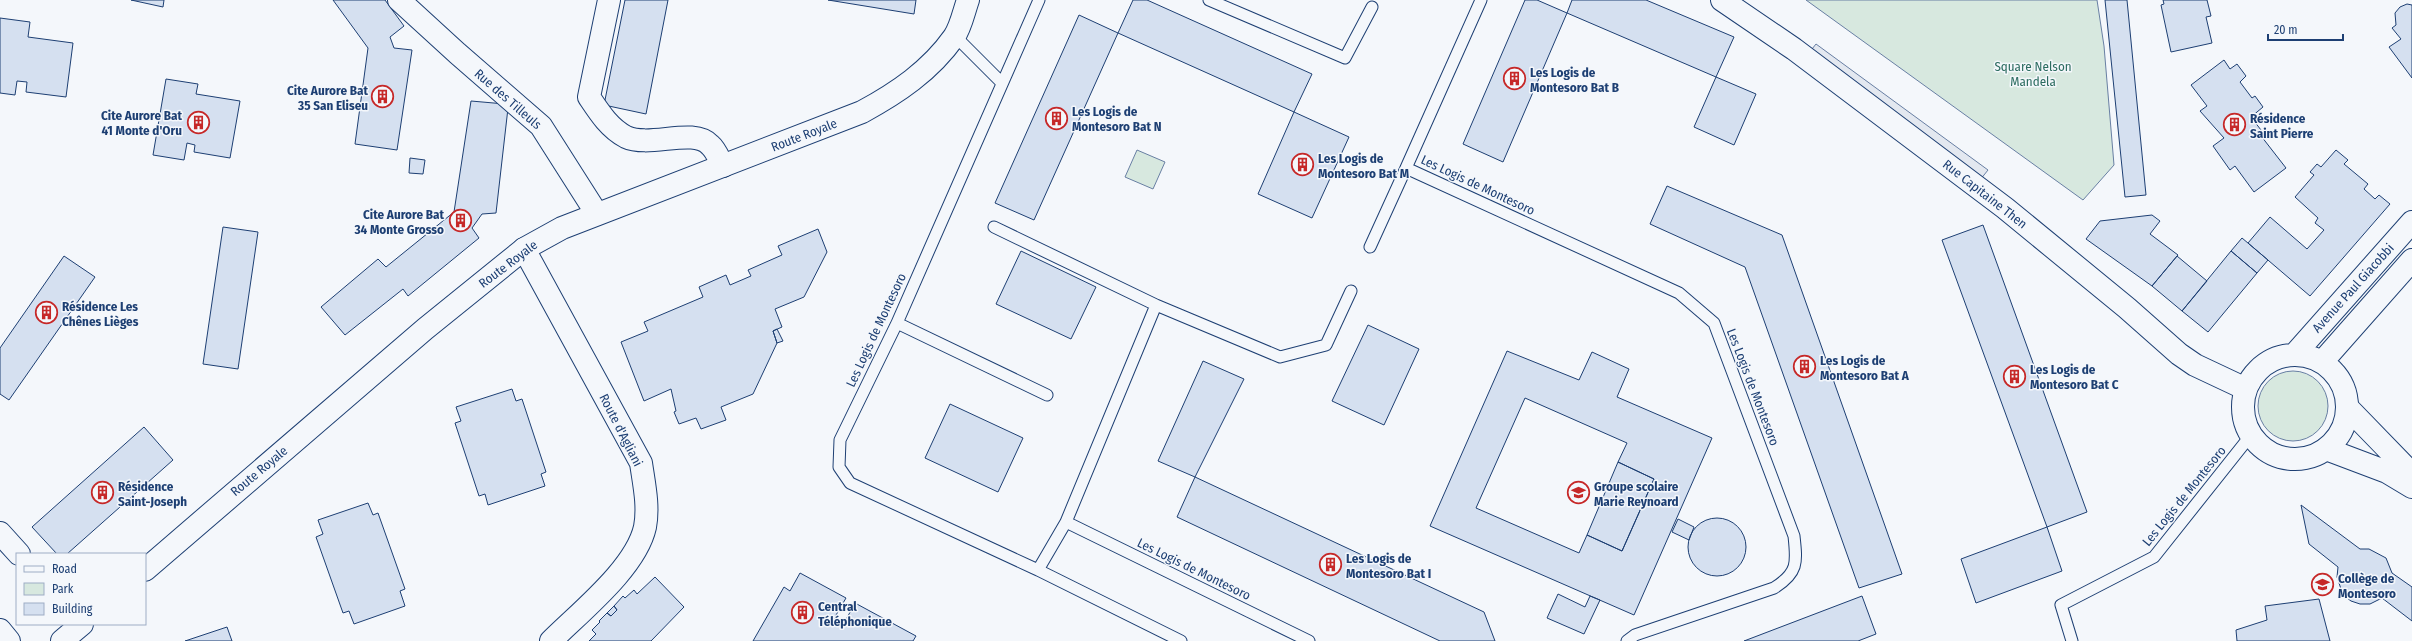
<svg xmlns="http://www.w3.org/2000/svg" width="2412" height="641" font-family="'Fira Sans Condensed',sans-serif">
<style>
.green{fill:#d7e8df;stroke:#687fa3}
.parking{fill:#e3e8f0;stroke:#687fa3}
.building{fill:#d5e0f0;stroke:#1d3f73;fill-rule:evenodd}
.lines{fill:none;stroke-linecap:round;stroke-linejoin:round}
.service-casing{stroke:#1d3f73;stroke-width:13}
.minor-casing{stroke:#1d3f73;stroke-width:24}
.tertiary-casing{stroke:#1d3f73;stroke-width:24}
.secondary-casing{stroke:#1d3f73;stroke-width:24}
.service{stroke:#f4f7fb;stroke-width:11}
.minor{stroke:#f4f7fb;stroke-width:22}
.tertiary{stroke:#f4f7fb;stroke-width:22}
.secondary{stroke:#f4f7fb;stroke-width:22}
.labels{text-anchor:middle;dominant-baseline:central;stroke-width:3;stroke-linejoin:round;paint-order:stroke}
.park-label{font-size:13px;fill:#2c6c60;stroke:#f4f7fb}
.poi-label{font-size:13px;font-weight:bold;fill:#1d3f73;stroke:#f4f7fb;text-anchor:start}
.street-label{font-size:13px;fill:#1d3f73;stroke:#f4f7fb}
</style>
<rect width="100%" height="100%" fill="#f4f7fb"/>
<!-- green -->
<path class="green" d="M1806 0H2097L2104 46 2114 165 2083 200Z
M1137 150 1165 162 1153 189 1125 177Z
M2258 406a35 35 0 1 1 70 0a35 35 0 1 1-70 0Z"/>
<!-- parking -->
<path class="parking" d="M1816 44 1988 170 1980 180 1808 54Z"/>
<!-- building -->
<path class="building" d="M131 0H164L163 7Z
M333 0H385L404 26 390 37 394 48 412 50 397 150 355 144 368 48Z
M625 0H668L646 114 604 105Z
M828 0H916L914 14Z
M1133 0H1147L1312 74 1294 112 1118 33Z
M1525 0H1537L1567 13 1503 162 1463 144Z
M1572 0H1646L1734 37 1716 77 1567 13Z
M2105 0H2127L2146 195 2125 197Z
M2163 0H2207L2211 16 2206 17 2212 43 2171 52 2161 5 2164 4Z
M2407 4 2412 5V78L2389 47 2401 39 2392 28 2396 25 2395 13 2400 7Z
M1079 15 1118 33 1034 220 995 203Z
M0 18 30 22 28 37 73 43 66 97 26 92 27 82 17 81 15 95 0 93Z
M2224 60 2230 69 2237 64 2246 76 2240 82 2252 98 2255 96 2263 107 2251 117 2261 130 2258 132 2286 168 2254 192 2235 166 2230 170 2213 146 2224 138 2200 111 2207 106 2191 85Z
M1716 77 1756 94 1734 145 1694 127Z
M166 79 198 84 196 94 240 101 230 158 194 152 195 145 187 143 184 160 153 155Z
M471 101 505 104 508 108 496 213 482 214 472 228 479 238 408 296 403 289 345 335 321 307 378 259 386 267 454 212Z
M1294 112 1349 137 1312 218 1258 194Z
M2336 150 2348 160 2344 164 2368 184 2364 189 2375 199 2379 195 2390 204 2310 296 2248 243 2270 217 2307 249 2324 230 2315 223 2318 218 2295 197 2314 175 2310 172 2317 164 2321 167Z
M410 158 425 160 423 174 409 173Z
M1667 186 1782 235 1902 574 1859 588 1745 267 1650 224Z
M2152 215 2160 221 2150 234 2178 255 2152 286 2086 239 2100 221Z
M1983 225 2087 512 2047 527 1942 240Z
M223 227 258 232 238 369 203 364Z
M818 229 827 252 804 297 775 309 782 327 773 331 777 343 753 394 721 407 726 420 701 429 696 418 679 424 674 412 676 411 671 389 644 401 621 342 648 331 644 322 703 297 699 287 726 275 730 285 751 276 748 270 782 255 778 246Z
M2242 238 2268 260 2257 273 2231 251Z
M1021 251 1096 287 1071 339 996 304Z
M2231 251 2257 273 2208 332 2182 311Z
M64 256 95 277 9 400 0 394V348Z
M2177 256 2207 281 2182 311 2152 286Z
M1368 325 1419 349 1384 425 1332 401Z
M777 329 783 341 777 343 773 331Z
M1507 351 1579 380 1592 352 1629 369 1617 397 1712 438 1634 615 1430 526ZM1525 398 1627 443 1618 462 1654 479 1622 551 1587 535 1579 553 1476 508Z
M1203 361 1244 379 1195 477 1158 461Z
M512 389 516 401 522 399 546 472 541 474 545 486 488 505 485 494 479 496 455 423 461 421 456 407Z
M950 404 1023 438 998 492 925 458Z
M144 427 173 460 67 554H57L32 527Z
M1618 462 1654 479 1622 551 1587 535Z
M1195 477 1484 612 1495 641H1440L1177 517Z
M368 503 373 515 378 513 405 589 400 591 405 606 354 624 349 611 343 613 316 537 323 534 318 520Z
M2301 505 2360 549H2369L2386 558 2392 573 2412 587V621L2382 598 2370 604H2360L2351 601 2343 595 2337 577 2338 567 2309 544Z
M1688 547a29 29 0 1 1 58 0a29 29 0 1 1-58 0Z
M1678 519 1694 527 1689 540 1672 532Z
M2047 527 2062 571 1976 603 1961 559Z
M800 573 846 598 832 622 842 627 855 603 916 636 913 641H753L784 587 790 591Z
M655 577 684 607 651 641H589L596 634 592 630 600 622 599 621 607 613 611 616 617 610 614 606 623 596 625 598 634 590 637 594Z
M1558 594 1585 607 1590 596 1600 600 1584 634 1547 618Z
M1862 596 1876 634 1858 641H1744Z
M2319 599 2330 641H2237L2236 630 2267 620 2265 606Z
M614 606 617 610 611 616 607 613Z
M227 627 232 641H185Z"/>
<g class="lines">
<defs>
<path id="service" d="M1039 0 897 323 840 440 839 467 850 483 1038 570 1066 522 1156 305 1280 357 1326 345 1351 291
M1209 0 1345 58 1372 7
M1481 0 1406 168 1679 293 1714 323 1794 536C1797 563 1798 573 1774 588L1635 635 1627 641
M955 36 1001 82
M994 227 1156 305
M1370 247 1406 168
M897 323 1047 395
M1066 522 1309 641
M1038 570 1181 641
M2072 641 2061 605 2154 557 2251 435"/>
<path id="minor" d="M399 0 457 53 541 126 597 214
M609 0 589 97C599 112 609 128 626 137 650 148 694 127 710 145 716 150 719 159 723 166
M524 249 641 463C644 484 649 506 645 527 636 568 580 612 551 641
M0 533 19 554"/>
<path id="tertiary" d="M2347 407 2412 474
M2326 449 2387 472 2412 487"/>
<path id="secondary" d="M1722 0 1794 49 2005 208 2127 308 2179 354 2195 365 2246 389
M2294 355 2412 222
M2243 407a52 52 0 1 1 104 0a52 52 0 1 1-104 0Z
M2322 362 2412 260
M145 570 425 329 524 249 562 228 862 112C897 93 930 71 954 37 961 27 964 11 968 0
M0 630 9 641
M62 641 82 624"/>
</defs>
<!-- service casing -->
<use href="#service" class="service-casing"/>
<!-- minor casing -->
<use href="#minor" class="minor-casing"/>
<!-- tertiary casing -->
<use href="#tertiary" class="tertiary-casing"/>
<!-- secondary casing -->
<use href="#secondary" class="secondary-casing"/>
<!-- service -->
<use href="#service" class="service"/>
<!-- minor -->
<use href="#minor" class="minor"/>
<!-- tertiary -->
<use href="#tertiary" class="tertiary"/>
<!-- secondary -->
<use href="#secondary" class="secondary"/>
</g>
<!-- icons -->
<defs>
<symbol id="building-ring" viewBox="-11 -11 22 22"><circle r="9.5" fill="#f4f7fb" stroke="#c62828" stroke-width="1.5"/><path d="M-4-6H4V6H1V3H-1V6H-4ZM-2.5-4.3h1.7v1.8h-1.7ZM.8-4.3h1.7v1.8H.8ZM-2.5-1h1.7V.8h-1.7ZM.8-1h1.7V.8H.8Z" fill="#c62828"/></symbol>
<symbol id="school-ring" viewBox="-11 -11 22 22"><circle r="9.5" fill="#f4f7fb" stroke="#c62828" stroke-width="1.5"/><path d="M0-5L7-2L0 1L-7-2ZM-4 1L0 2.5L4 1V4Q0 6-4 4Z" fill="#c62828"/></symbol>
</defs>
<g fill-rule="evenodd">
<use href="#building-ring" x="1502" y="66" width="25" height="25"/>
<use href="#building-ring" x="370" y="84" width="25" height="25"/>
<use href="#building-ring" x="1044" y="106" width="25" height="25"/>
<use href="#building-ring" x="186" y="110" width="25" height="25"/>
<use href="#building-ring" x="2222" y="112" width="25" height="25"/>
<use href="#building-ring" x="1290" y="152" width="25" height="25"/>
<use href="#building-ring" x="448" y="208" width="25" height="25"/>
<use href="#building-ring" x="34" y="300" width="25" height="25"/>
<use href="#building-ring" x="1792" y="354" width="25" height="25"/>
<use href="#building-ring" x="2002" y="364" width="25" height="25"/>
<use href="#building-ring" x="90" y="480" width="25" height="25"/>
<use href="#school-ring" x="1566" y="480" width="25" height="25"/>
<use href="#building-ring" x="1318" y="552" width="25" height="25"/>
<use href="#school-ring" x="2310" y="572" width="25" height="25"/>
<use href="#building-ring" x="790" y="600" width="25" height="25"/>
</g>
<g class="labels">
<!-- park labels -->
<g class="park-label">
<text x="2033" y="66">Square Nelson<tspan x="2033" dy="15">Mandela</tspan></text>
</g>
<!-- poi labels -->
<g class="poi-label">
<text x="1530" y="72">Les Logis de<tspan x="1530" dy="15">Montesoro Bat B</tspan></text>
<text x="368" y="90" text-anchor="end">Cite Aurore Bat<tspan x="368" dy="15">35 San Eliseu</tspan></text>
<text x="1072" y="111">Les Logis de<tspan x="1072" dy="15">Montesoro Bat N</tspan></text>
<text x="182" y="115" text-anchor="end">Cite Aurore Bat<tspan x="182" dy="15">41 Monte d'Oru</tspan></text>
<text x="2250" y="118">Résidence<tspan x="2250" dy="15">Saint Pierre</tspan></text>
<text x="1318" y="158">Les Logis de<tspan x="1318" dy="15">Montesoro Bat M</tspan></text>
<text x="444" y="214" text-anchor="end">Cite Aurore Bat<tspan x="444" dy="15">34 Monte Grosso</tspan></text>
<text x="62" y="306">Résidence Les<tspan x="62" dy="15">Chênes Lièges</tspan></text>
<text x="1820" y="360">Les Logis de<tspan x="1820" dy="15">Montesoro Bat A</tspan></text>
<text x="2030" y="369">Les Logis de<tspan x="2030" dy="15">Montesoro Bat C</tspan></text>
<text x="118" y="486">Résidence<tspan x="118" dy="15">Saint-Joseph</tspan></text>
<text x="1594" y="486">Groupe scolaire<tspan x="1594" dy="15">Marie Reynoard</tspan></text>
<text x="1346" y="558">Les Logis de<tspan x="1346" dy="15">Montesoro Bat I</tspan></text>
<text x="2338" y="578">Collège de<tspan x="2338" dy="15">Montesoro</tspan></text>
<text x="818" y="606">Central<tspan x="818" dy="15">Téléphonique</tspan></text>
</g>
<!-- street labels -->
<g class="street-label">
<text transform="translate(508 99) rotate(41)">Rue des Tilleuls</text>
<text transform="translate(804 135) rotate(-21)">Route Royale</text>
<text transform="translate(1478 185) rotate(25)">Les Logis de Montesoro</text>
<text transform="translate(1985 194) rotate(38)">Rue Capitaine Then</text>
<text transform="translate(508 264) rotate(-37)">Route Royale</text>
<text transform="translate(2353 288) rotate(-48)">Avenue Paul Giacobbi</text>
<text transform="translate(876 330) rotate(-65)">Les Logis de Montesoro</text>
<text transform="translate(1753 387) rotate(69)">Les Logis de Montesoro</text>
<text transform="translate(621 430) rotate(63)">Route d'Agliani</text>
<text transform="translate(259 471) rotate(-40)">Route Royale</text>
<text transform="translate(2184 496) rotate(-51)">Les Logis de Montesoro</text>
<text transform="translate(1194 569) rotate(26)">Les Logis de Montesoro</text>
</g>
</g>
<!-- legend -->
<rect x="16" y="553" width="130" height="72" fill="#f4f7fb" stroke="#9eadc5"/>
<rect x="24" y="566" width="20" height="6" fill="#f4f7fb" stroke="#9eadc5"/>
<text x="52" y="573" font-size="12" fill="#1d3f73">Road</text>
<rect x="24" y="583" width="20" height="12" fill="#d7e8df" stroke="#9eadc5"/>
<text x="52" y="593" font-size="12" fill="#1d3f73">Park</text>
<rect x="24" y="603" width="20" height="12" fill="#d5e0f0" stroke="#9eadc5"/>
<text x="52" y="613" font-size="12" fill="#1d3f73">Building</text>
<!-- scale -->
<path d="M2268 34v6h75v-6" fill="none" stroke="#1d3f73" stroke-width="2"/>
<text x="2274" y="34" font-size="12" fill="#1d3f73" stroke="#f4f7fb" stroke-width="3" paint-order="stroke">20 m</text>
</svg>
